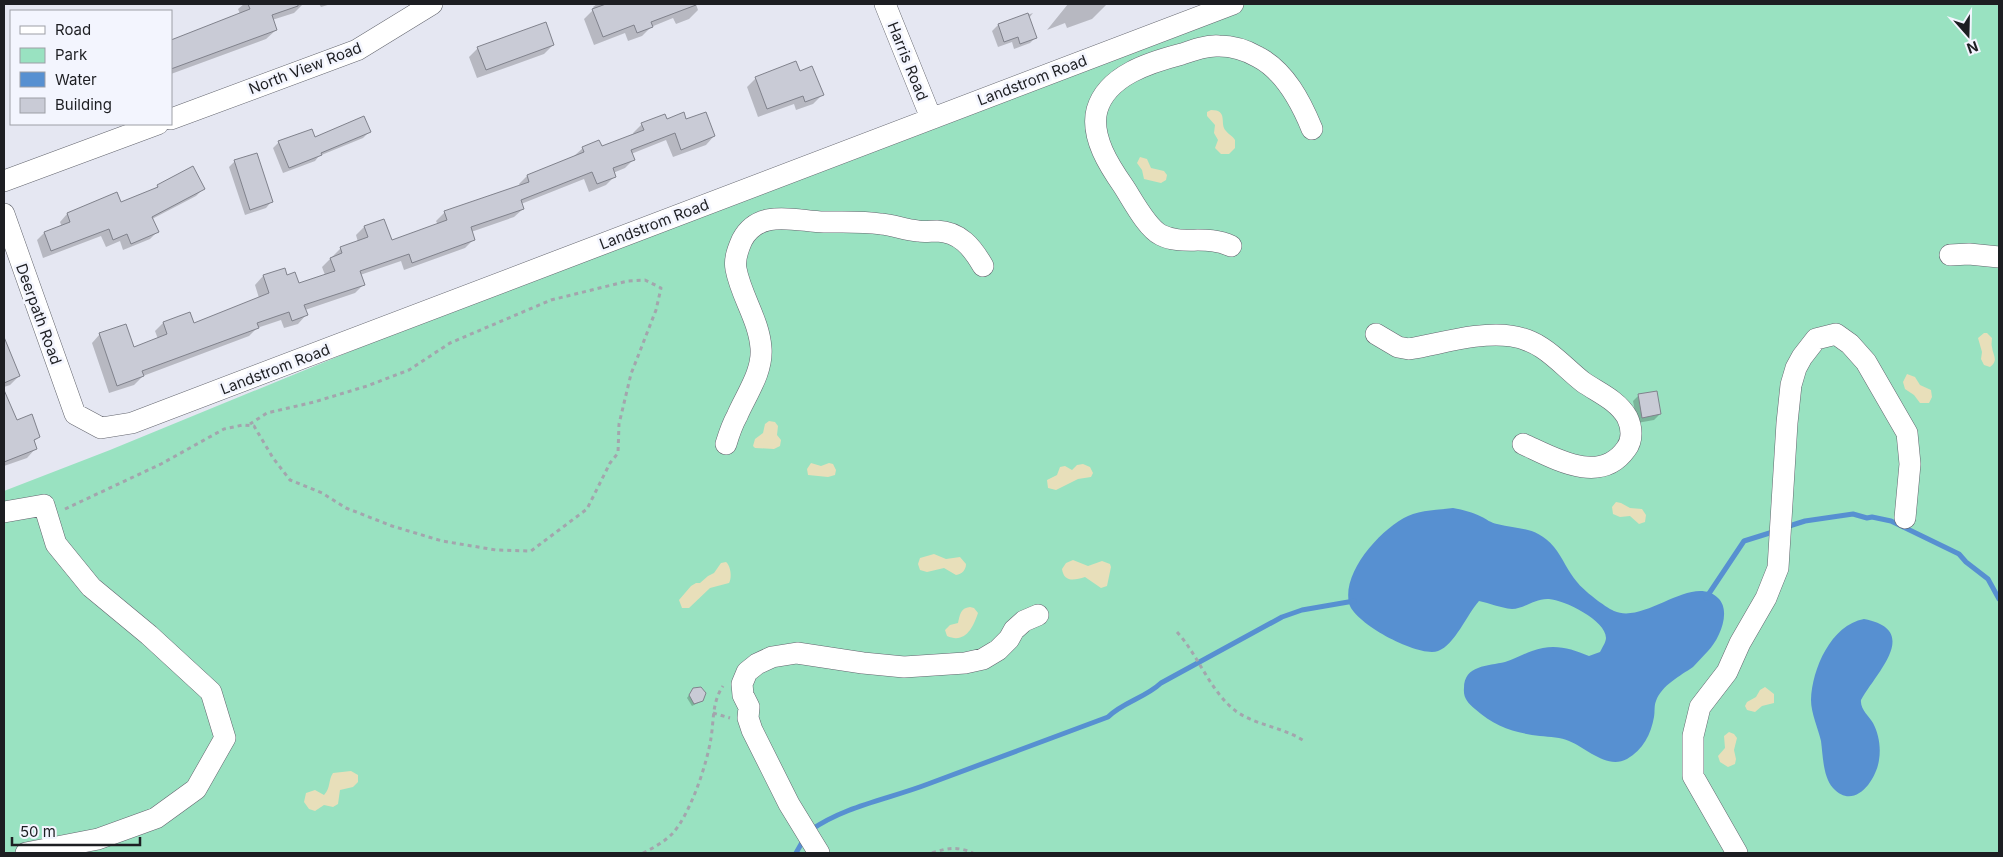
<svg xmlns="http://www.w3.org/2000/svg" width="2003" height="857" font-family="Inter,sans-serif">
<style>
.green{fill:#99e2c1}
.sand{fill:#e8dfba}
.water{fill:#5790d1}
.shadow{fill:#0003}
.lines{fill:none;stroke-linecap:round;stroke-linejoin:round}
.stream{stroke:#5790d1;stroke-width:5}
.building{fill:#c9cbd6;stroke:#80828c}
.minor-casing{stroke:#63656e;stroke-width:22}
.path{stroke:#a3a5ad;stroke-width:3;stroke-dasharray:4 4;stroke-linecap:butt}
.minor{stroke:#fff;stroke-width:21}
.labels{text-anchor:middle;dominant-baseline:central;stroke-width:5;stroke-linejoin:round;paint-order:stroke}
.street-label{font-size:15px;fill:#1d1e22;stroke:#f3f5fe}
</style>
<rect width="100%" height="100%" fill="#e5e7f2"/>
<!-- green -->
<path class="green" d="M1245 4H1999V853H4V491L110 450 753 186Z"/>
<!-- sand -->
<path class="sand" d="M1211 110C1229 110 1219 124 1226 131 1229 135 1233 136 1235 140V148L1229 154H1221L1215 148 1218 140 1214 133 1215 125 1207 116V112Z
M1140 157 1147 159 1151 168 1164 171 1167 175 1166 180 1161 183 1144 179 1142 170 1137 163Z
M1984 333H1987L1992 338C1992 341 1991 344 1992 347 1993 356 1999 360 1990 367L1984 365 1981 359 1982 352 1978 338Z
M1907 374 1915 377 1920 385 1931 390 1932 397 1929 403H1920L1914 395 1905 389 1903 382Z
M769 421 775 422 778 426 777 435 781 440 780 446 774 449 755 448 753 446 755 439 763 433 765 424Z
M811 463 821 466 829 463 833 464 836 470 835 475 828 477 808 475 807 469Z
M1083 464 1090 467 1093 473 1091 477 1078 479 1056 490 1048 488 1047 480 1057 475 1060 467 1065 466 1072 470 1077 465Z
M1616 502 1621 503 1630 508 1642 509 1646 515 1645 522 1639 524 1630 516 1620 517 1613 514 1612 507Z
M934 554 946 559 960 557 966 564C966 570 962 574 956 575L944 568 927 572 920 570 918 564 920 558Z
M1073 560 1088 566 1102 561 1110 564 1111 567 1107 586 1101 588 1085 577C1075 580 1064 583 1062 569L1066 563Z
M726 562C731 566 732 578 729 583L710 588 689 608H682L679 600 691 586 696 583H700L708 576 714 573 721 563Z
M970 607 974 608 978 613C973 628 965 644 947 636L945 630 950 625 958 623C960 615 960 608 970 607Z
M1765 687 1774 694V703L1762 706 1755 712 1747 710 1745 706 1747 702 1756 697 1760 690Z
M1729 732 1734 734 1737 738 1734 750 1736 759 1735 764 1728 767 1720 762 1718 756 1725 748 1724 736Z
M351 771 358 775V782L353 787 340 790 338 804 333 807 324 805 315 811 309 809 304 802 306 793 315 790 324 795C331 788 328 780 333 773Z"/>
<!-- water -->
<path class="water" d="M1453 508C1464 510 1472 512 1482 517 1486 519 1491 523 1497 524 1520 530 1536 526 1554 547 1563 558 1568 572 1577 582 1583 590 1605 607 1614 611 1645 625 1692 573 1718 598 1732 611 1719 640 1708 651 1703 656 1698 662 1693 667 1680 676 1662 685 1656 701 1654 705 1655 712 1654 717 1651 734 1643 750 1627 759 1607 770 1587 748 1569 741 1561 737 1550 737 1540 736 1515 733 1495 727 1475 709 1468 703 1463 698 1464 688 1464 665 1488 666 1505 662 1515 659 1523 654 1532 651 1553 643 1570 648 1589 656L1600 652C1602 648 1606 642 1606 638 1606 620 1564 600 1549 599 1535 598 1524 609 1512 609 1500 608 1490 603 1479 601 1467 614 1455 645 1438 651 1419 658 1353 623 1349 603 1342 571 1382 528 1408 516 1421 510 1439 510 1453 508Z
M1864 619C1922 630 1876 673 1861 700 1860 709 1869 716 1873 723 1879 734 1881 748 1879 760 1876 781 1854 811 1833 788 1823 777 1823 756 1821 741 1818 728 1811 713 1811 700 1812 669 1831 625 1864 619Z"/>
<!-- shadow -->
<path class="shadow" d="M244 4H303L294 13 272 20 276 30 266 39 171 74V41L240 14 238 9Z
M319 4H331L321 7Z
M597 4H696L698 10 689 19 676 24 673 18 651 27 642 36 628 41 625 33 594 45 584 19 594 9 593 7Z
M1068 4H1107L1092 19 1067 28 1065 23 1047 30Z
M1033 13 1025 23 1036 37 1030 43 1014 49 1012 42 998 47 992 31 998 25Z
M553 45 544 54 477 78 469 57 478 48Z
M799 73 822 95 813 104 796 110 794 104 758 117 747 87 756 78Z
M666 120 686 121 714 136 706 145 673 157 666 140 631 154 633 160 625 168 613 173 614 177 606 185 589 192 584 179 521 204 523 209 514 217 471 232 474 239 465 248 404 270 401 261 360 275 364 284 355 293 305 310 306 315 298 324 284 328 281 320 257 328 249 336 143 376 134 385 109 393 92 343 100 334 133 349 158 339 155 331 163 323 193 324 259 298 255 285 263 276 284 269 286 276 298 284 325 275 322 267 341 248 358 242 356 235 364 227 391 242 438 225 436 221 445 212 520 186 519 184 527 176 574 156 583 148H601L634 135 633 133 642 124Z
M369 132 363 138 319 156 315 161 283 173 273 148 279 142Z
M235 161 271 202 266 208 245 215 229 167Z
M158 186 203 189 196 196 152 219 157 232 150 239 123 250 120 241 106 247 101 236 43 258 37 240 44 233 62 227 60 222 67 214 116 194 120 204 153 190Z
M11 357 19 376 10 385 4 387V360Z
M4 391 16 421 39 437 33 442 36 448 27 458 4 466Z
M1639 395 1660 414 1654 420 1637 423 1633 401Z
M693 689 702 701 692 706 687 698Z"/>
<g class="lines">
<!-- stream -->
<path class="stream" d="M1786 527 1805 521 1853 514 1867 518 1872 517 1891 521 1959 554 1966 562 1988 579 1999 599
M1706 598 1744 541 1776 531
M811 830C845 806 889 799 928 784 988 762 1048 739 1108 717 1123 702 1145 698 1161 683L1282 617 1302 610 1354 601
M796 853 804 839"/>
</g>
<!-- building -->
<path class="building" d="M248 4H298V6L272 15 277 30 171 69V40L250 9Z
M606 4H696V5L651 22 653 27 637 33 634 25 603 37 592 9Z
M1028 13 1037 38 1020 44 1018 37 1004 42 998 24Z
M546 22 554 45 486 70 477 47Z
M796 61 800 71 812 66 824 95 805 102 803 96 767 109 755 77Z
M684 112 686 119 706 112 715 136 681 150 675 133 631 150 635 160 613 168 616 177 597 184 592 172 521 200 524 209 471 227 475 240 412 263 409 254 360 271 365 285 304 305 308 315 292 321 289 312 257 323 259 328 142 371 144 376 117 386 99 333 126 324 134 347 167 334 163 322 190 312 194 323 269 293 263 275 285 268 287 275 295 272 299 283 335 271 330 258 342 253 340 247 368 237 364 226 384 219 392 240 447 220 444 211 529 182 527 175 584 152 582 147 599 140 602 146 644 130 641 123 665 114 667 119Z
M364 116 371 132 321 153 322 155 289 168 278 141 312 129 315 137Z
M257 153 273 202 250 210 234 160Z
M193 166 205 189 152 217 159 232 131 244 127 234 113 240 109 229 51 251 44 232 70 222 67 213 117 192 121 202 158 187 157 185Z
M4 337 20 376 4 383Z
M4 390 17 420 32 414 40 437 34 440 37 449 4 462Z
M1657 391 1661 414 1642 418 1638 394Z
M701 687 706 693 703 701 694 704 689 695 693 688Z"/>
<g class="lines">
<defs>
<path id="minor" d="M885 4 931 118
M171 119 357 50 432 4
M4 181 158 124
M4 214 75 414 101 428 132 423 1233 4
M1231 246C1206 234 1183 246 1161 235 1147 228 1133 201 1124 187 1110 167 1090 137 1097 110 1107 75 1151 62 1182 54 1193 50 1207 45 1219 46 1233 46 1246 50 1258 57 1285 71 1301 102 1312 129
M1950 255 1969 254 1999 257
M1376 334 1398 347 1409 349C1440 344 1480 331 1511 336 1544 341 1559 363 1583 382 1599 393 1617 400 1627 417 1632 427 1633 440 1626 449 1600 486 1554 458 1523 444
M726 444C729 434 732 425 737 416 746 395 763 372 761 348 759 320 741 296 736 269 734 259 738 249 742 240 759 208 795 221 824 222 843 222 862 221 881 224 894 225 905 230 918 231 924 232 931 231 937 231 960 232 972 247 983 266
M4 512 44 505 56 544 91 587 149 635 211 692 225 738 196 789 156 818 98 839 26 853
M819 853 789 804 752 730 748 718 749 707 743 695 742 684 747 672 757 664 772 657 797 653 863 663 904 667 965 663 983 659 998 650 1009 639 1014 630 1024 621 1038 615
M1737 853 1693 776V736L1700 707 1727 672 1740 643 1766 598 1778 568 1787 423 1791 385 1796 368 1802 357 1816 339 1836 334 1850 344 1866 362 1907 433 1910 464 1905 518"/>
</defs>
<!-- minor casing -->
<use href="#minor" class="minor-casing"/>
<!-- path -->
<path class="path" d="M65 509 161 464 224 429 243 425 254 426 273 458 290 480 322 493 346 508 392 526 442 541 496 550 531 551 587 509 610 463 618 453 619 424 631 374 656 310 661 288 645 280 628 281 551 300 450 343 409 370 367 386 314 402 267 413 250 424
M1177 632C1199 656 1210 692 1237 712 1258 726 1283 727 1304 741
M713 713 730 718
M643 853C653 848 664 842 672 834 690 815 707 764 711 738 714 720 712 702 723 686
M932 853C947 848 957 846 973 853"/>
<!-- minor -->
<use href="#minor" class="minor"/>
</g>
<g class="labels">
<!-- street labels -->
<g class="street-label">
<text transform="translate(908 61) rotate(68)">Harris Road</text>
<text transform="translate(305 68) rotate(-21)">North View Road</text>
<text transform="translate(1032 80) rotate(-21)">Landstrom Road</text>
<text transform="translate(654 224) rotate(-21)">Landstrom Road</text>
<text transform="translate(39 314) rotate(70)">Deerpath Road</text>
<text transform="translate(275 369) rotate(-21)">Landstrom Road</text>
</g>
</g>
<!-- border -->
<rect width="2003" height="857" fill="none" stroke="#1d1e22" stroke-width="10"/>
<!-- legend -->
<rect x="10" y="10" width="162" height="115" fill="#f3f5fe" stroke="#9d9fa6"/>
<rect x="20" y="26" width="25" height="8" fill="#ffffff" stroke="#9d9fa6"/>
<text x="55" y="35" font-size="15" fill="#1d1e22">Road</text>
<rect x="20" y="48" width="25" height="15" fill="#99e2c1" stroke="#9d9fa6"/>
<text x="55" y="60" font-size="15" fill="#1d1e22">Park</text>
<rect x="20" y="72" width="25" height="15" fill="#5790d1" stroke="#9d9fa6"/>
<text x="55" y="85" font-size="15" fill="#1d1e22">Water</text>
<rect x="20" y="98" width="25" height="15" fill="#c9cbd6" stroke="#9d9fa6"/>
<text x="55" y="110" font-size="15" fill="#1d1e22">Building</text>
<!-- north arrow -->
<g transform="translate(1968 35) rotate(160)" stroke="#f3f5fe" stroke-width="4" paint-order="stroke">
<path d="M0-4L9 19L0 12L-9 19Z" fill="#1d1e22"/>
<text y="-8" font-size="14" font-weight="bold" text-anchor="middle" fill="#1d1e22">N</text>
</g>
<!-- scale -->
<path d="M12 837v8h128v-8" fill="none" stroke="#1d1e22" stroke-width="2.5"/>
<text x="20" y="837" font-size="15" fill="#1d1e22" stroke="#f3f5fe" stroke-width="4" paint-order="stroke">50 m</text>
</svg>
